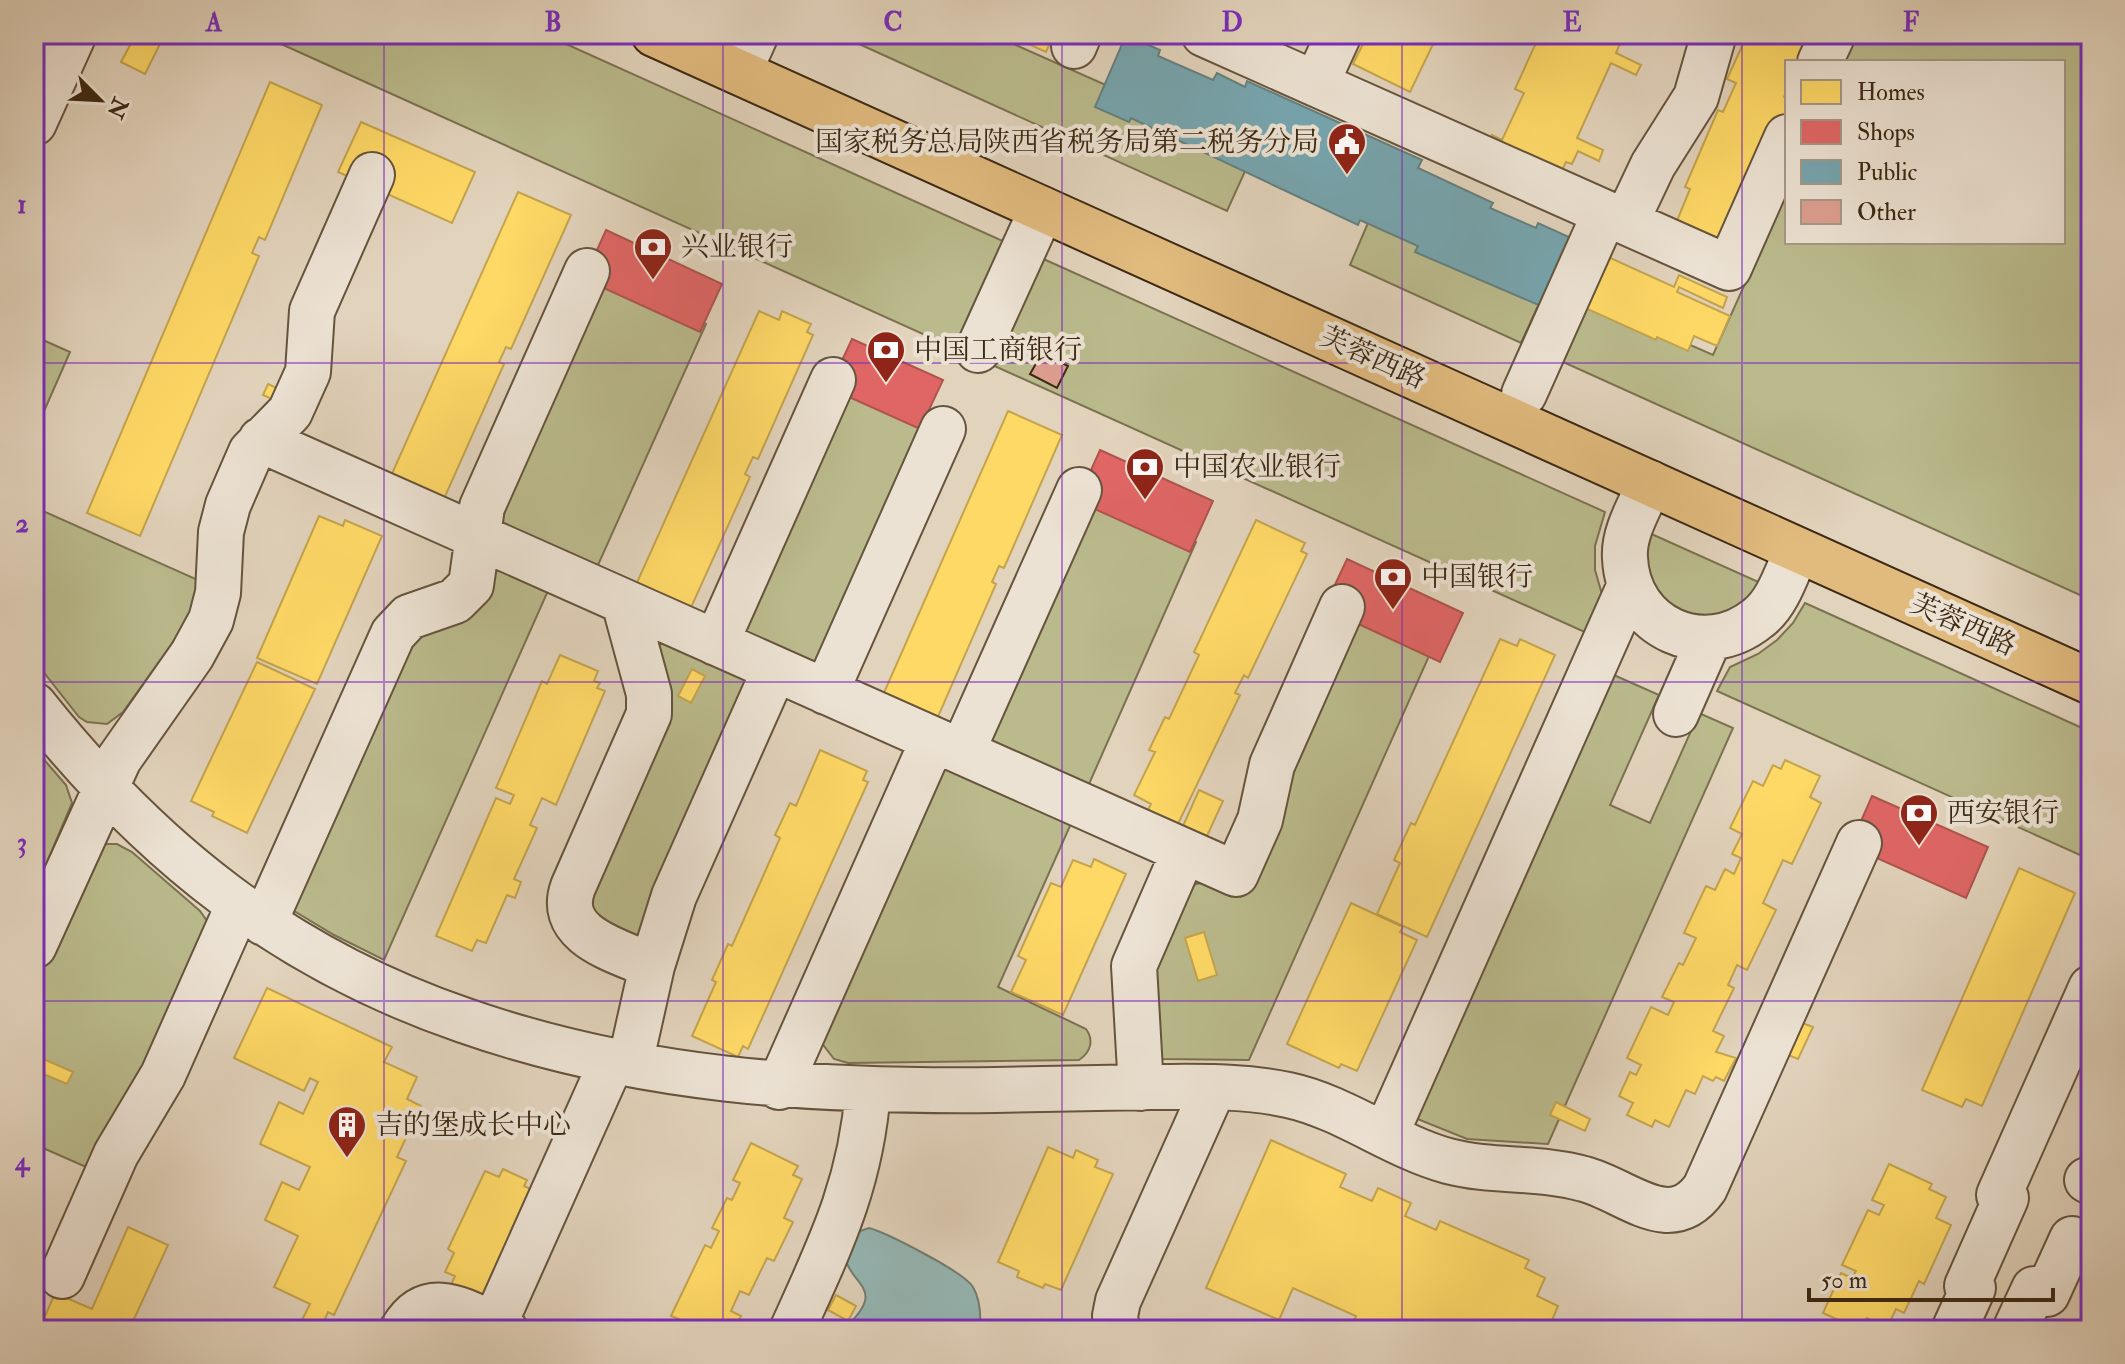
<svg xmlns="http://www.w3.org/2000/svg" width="2125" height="1364" font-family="'IM FELL Double Pica','Noto Serif SC',serif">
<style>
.green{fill:#baba8c;stroke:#7b7250;stroke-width:2}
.water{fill:#95b7b5;stroke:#717e74;stroke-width:2}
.homes{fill:#ffd966;stroke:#c4a44d;stroke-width:2}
.shops{fill:#e06666;stroke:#af544d;stroke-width:2}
.public{fill:#76a5af;stroke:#658080;stroke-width:2}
.building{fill:#dd9e90;stroke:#3c2913;stroke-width:2}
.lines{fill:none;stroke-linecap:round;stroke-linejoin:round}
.minor-casing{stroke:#66543d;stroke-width:48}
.major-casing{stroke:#3c2913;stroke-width:48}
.minor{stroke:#ece2d3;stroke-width:44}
.major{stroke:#e1ba7e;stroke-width:44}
.grid{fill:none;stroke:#7b2cbf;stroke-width:2;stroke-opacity:0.55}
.labels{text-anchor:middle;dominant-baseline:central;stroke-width:8;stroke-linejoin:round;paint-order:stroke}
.poi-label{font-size:28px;fill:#3c2913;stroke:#ece2d3;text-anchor:start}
.street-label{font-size:28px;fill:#3c2913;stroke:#ece2d3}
.neatline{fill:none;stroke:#7b2cbf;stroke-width:3}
.grid-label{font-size:26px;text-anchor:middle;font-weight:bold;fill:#7b2cbf}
</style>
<rect width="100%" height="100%" fill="#e2d3bc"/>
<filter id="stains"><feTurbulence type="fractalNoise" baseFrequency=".0025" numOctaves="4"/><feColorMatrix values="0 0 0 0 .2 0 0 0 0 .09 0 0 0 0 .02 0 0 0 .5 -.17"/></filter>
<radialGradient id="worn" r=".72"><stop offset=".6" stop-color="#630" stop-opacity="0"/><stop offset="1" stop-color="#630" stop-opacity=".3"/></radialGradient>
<!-- green -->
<path class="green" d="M259 34H544L1005 242 956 349Z
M837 34H991L1549 282 1521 343 1350 265 1368 223 1246 169 1227 211Z
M1856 34H2091V600L1563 362 1590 301 1713 355 1787 190V242H2063V62H1844Z
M1039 257 1605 512 1595 546V570L1606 608 1598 638 990 364Z
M599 276 706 324 594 574 502 528 498 504Z
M34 336 70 352 34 434Z
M846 386 932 424 826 657 810 665 748 637 744 626Z
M1091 495 1196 542 1085 793 991 741Z
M34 507 198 580 194 606 183 628 123 712 107 724 87 722 79 717 34 660Z
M1647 532 1763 584 1728 617 1679 616 1646 581Z
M504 568 551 584 384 960 334 935 286 906 407 635 494 572Z
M1805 603 2091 732V860L1717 691 1730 667 1758 654 1777 640 1793 623Z
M1354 612 1433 647 1249 1060 1162 1059 1157 1055 1147 975 1185 890 1196 884 1212 881Z
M653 635 745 678 747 683 644 940 595 926 584 896Z
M1607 672 1659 695 1610 805 1650 823 1699 713 1733 728 1548 1144 1467 1139 1410 1116Z
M34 748 66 785 72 803 34 893Z
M955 767 1074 817 998 987 1086 1029C1094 1040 1091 1052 1079 1060L848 1063 834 1059 821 1042 944 768Z
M106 844H117L132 852 200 911 207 921 209 931 95 1171 34 1144V976L85 862 99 847Z"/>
<!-- water -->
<path class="water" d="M869 1228C887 1233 964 1272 973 1287 980 1299 981 1316 980 1330H841L845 1322 849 1324C885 1288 852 1286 845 1258L857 1232Z"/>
<!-- homes -->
<path class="homes" d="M136 34H145L161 42 145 74 121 62Z
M1006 34H1054L1046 52Z
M1368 34H1438L1410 92 1353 64Z
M1540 34H1624L1616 53 1641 65 1636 75 1611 63 1577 138 1603 150 1599 161 1578 151 1572 164 1566 162 1557 181 1484 155 1492 135 1502 140 1524 93 1515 89Z
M1740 34H1842L1799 62H1787V90L1784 97 1787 99V122L1730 247 1676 223 1690 189 1685 187 1718 110 1723 112 1736 83 1727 79 1743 44 1737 42Z
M270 82 322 105 265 240 259 237 252 253 259 256 140 536 87 513Z
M361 122 475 172 452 223 338 172Z
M518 192 571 215 511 349 506 347 499 362 504 364 443 501 390 478Z
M1595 251 1674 287 1679 275 1727 297 1723 308 1679 287 1677 292 1730 316 1717 346 1694 336 1688 351 1657 337 1656 340 1572 302Z
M759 311 779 320 782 311 811 324 807 332 813 335 758 459 753 457 745 474 750 477 689 612 635 587Z
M268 384 292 395 287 406 263 395Z
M1008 411 1062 435 1004 568 999 566 992 582 996 584 937 719 883 695Z
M319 516 343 526 345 520 382 536 317 684 257 658Z
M1256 520 1305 543 1301 551 1307 554 1248 678 1244 675 1235 693 1240 695 1176 828 1146 814 1151 804 1134 795 1155 752 1149 750 1165 717 1169 719 1199 655 1194 652Z
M1500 639 1517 646 1520 639 1555 655 1427 937 1377 914 1400 863 1394 860 1411 823 1415 825Z
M560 655 598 671 594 681 600 683 597 688 605 691 556 805 542 798 530 825 537 828 514 879 521 882 515 898 507 895 486 943 477 940 472 951 436 936 496 798 510 804 514 795 496 788 542 681 547 684Z
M257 662 315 689 247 833 212 816 214 812 191 801Z
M692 669 705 676 691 703 678 696Z
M820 750 867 771 863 780 868 782 748 1049 743 1046 738 1057 692 1036 716 982 712 980 728 944 732 946 780 838 775 835 790 803 796 806Z
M1785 760 1820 776 1810 797 1821 803 1792 864 1783 860 1763 903 1776 910 1747 970 1737 965 1728 985 1734 988 1713 1031 1724 1036 1716 1052 1736 1058 1724 1081 1716 1077 1713 1081 1703 1076 1695 1094 1686 1090 1669 1127 1655 1120 1652 1127 1627 1115 1633 1103 1619 1096 1630 1072 1636 1075 1641 1065 1627 1058 1651 1007 1668 1015 1674 1002 1662 997 1679 963 1683 965 1696 938 1684 933 1706 886 1715 890 1725 869 1734 874 1741 858 1732 854 1742 834 1730 828 1753 781 1763 786 1773 765 1781 769Z
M1199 790 1223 801 1207 836 1183 826Z
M1094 859 1126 874 1063 1015 1011 992 1026 960 1018 956 1051 883 1061 887 1073 860 1091 867Z
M2019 868 2075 893 1982 1106 1966 1099 1962 1107 1922 1090Z
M1351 903 1403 927 1400 932 1417 940 1357 1071 1341 1064 1339 1068 1287 1044Z
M1204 932 1217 975 1198 981 1185 938Z
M267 988 392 1047 384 1062 417 1077 407 1099 421 1106 397 1157 406 1161 334 1315 328 1312 320 1330H308L299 1326 310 1304 274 1287 298 1236 265 1220 282 1182 299 1190 310 1167 260 1144 279 1102 303 1114 318 1082 310 1078 304 1091 234 1058Z
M1802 1023 1813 1027 1798 1059 1788 1055Z
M39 1057 73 1072 67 1084 34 1070Z
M1556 1102 1590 1119 1585 1131 1550 1115Z
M1271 1140 1346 1174 1340 1187 1372 1201 1378 1188 1411 1203 1405 1216 1436 1230 1440 1221 1529 1260 1525 1268 1545 1278 1537 1296 1558 1306 1548 1330H1350L1356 1316 1293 1288 1279 1320 1206 1288Z
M751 1143 798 1166 793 1175 802 1179 784 1218 793 1222 774 1261 767 1258 749 1295 740 1291 731 1311 741 1316 734 1330H674L679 1319 671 1316 705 1245 711 1248 719 1231 712 1228 727 1198 732 1200 740 1183 733 1180Z
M1048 1147 1073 1158 1076 1150 1098 1160 1095 1167 1113 1174 1061 1290 1045 1284 1043 1288 1017 1277 1019 1271 998 1262Z
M1889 1164 1932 1184 1929 1189 1946 1197 1936 1218 1951 1225 1924 1284 1919 1281 1904 1313 1896 1309 1887 1328 1867 1318 1860 1330 1823 1313 1841 1273 1852 1278 1856 1271 1842 1265 1868 1210 1879 1215 1884 1205 1872 1200Z
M503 1169 527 1180 524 1186 541 1194 489 1307 446 1296 455 1276 445 1272 454 1253 448 1249 485 1171 499 1177Z
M34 1179 41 1182 34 1197Z
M128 1227 168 1245 129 1330H39L55 1293 92 1309Z
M836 1295 856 1306 848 1321 828 1310Z"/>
<!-- shops -->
<path class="shops" d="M606 230 722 284 700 332 584 279Z
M852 339 943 380 920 429 829 388Z
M1100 450 1213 501 1190 552 1077 501Z
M1347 559 1463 613 1440 662 1324 608Z
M1872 796 1988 847 1966 898 1850 846Z"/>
<!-- public -->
<path class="public" d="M1126 35 1160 50 1158 56 1213 80 1217 73 1245 87 1247 81 1422 160 1418 168 1493 203 1490 208 1536 228 1538 223 1580 242 1555 312 1415 252 1418 246 1360 220 1358 225 1131 118 1129 122 1095 107Z"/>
<!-- building -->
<path class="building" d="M1042 353 1068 366 1057 388 1030 374Z"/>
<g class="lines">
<defs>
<path id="minor" d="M1204 34 1729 268 1787 137
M1074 46 1079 34
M1820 62 1833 34
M739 72 756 34
M1316 84 1339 34
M34 123 74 34
M1626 222 1653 165 1696 97 1714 34
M978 350 1042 209
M1524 394 1605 213
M261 440 1236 874 1260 820 1272 765 1342 607
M1650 483C1640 506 1623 533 1625 558 1628 628 1704 662 1758 618 1778 603 1787 572 1797 550
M624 602 649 694V714L573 887C555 936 619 951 652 966
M716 643 833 380
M826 692 943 429
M34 705C151 852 283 958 463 1020 637 1081 813 1092 995 1090 1047 1089 1099 1088 1151 1087 1197 1087 1242 1085 1288 1095 1344 1107 1393 1146 1448 1161 1493 1173 1539 1166 1584 1179 1627 1190 1670 1237 1705 1188L1859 843
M1676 714 1709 639
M962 752 1079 490
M264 923 393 634 409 617 455 601 471 585 482 507 587 271
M34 946 119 759 192 655 211 620 218 593 221 532 228 505 251 452 290 412 308 372 312 311 372 175
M630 1064 652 966 674 896 775 669
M779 1087 933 740
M1141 1088 1134 966 1184 851
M1386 1134 1629 587
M2087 1180 2091 1182
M62 1276 116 1154 163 1075 238 906
M494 1325 612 1061
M402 1330C429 1284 468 1314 505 1330
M792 1330C830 1246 861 1184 868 1090
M1117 1330 1115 1316 1118 1301 1214 1087
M1954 1330 1973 1288 1967 1286 2006 1198 1999 1195 2091 988
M2015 1330 2034 1289 2047 1294 2072 1239 2091 1248"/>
<path id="major" d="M654 34 2091 682"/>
</defs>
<!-- minor casing -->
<use href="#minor" class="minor-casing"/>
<!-- major casing -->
<use href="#major" class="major-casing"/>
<!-- minor -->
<use href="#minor" class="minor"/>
<!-- major -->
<use href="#major" class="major"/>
</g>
<!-- grid -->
<path class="grid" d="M384 34V1330M723 34V1330M1062 34V1330M1402 34V1330M1742 34V1330M34 363H2091M34 682H2091M34 1001H2091"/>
<!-- icons -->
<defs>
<symbol id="civic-pin" viewBox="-11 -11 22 30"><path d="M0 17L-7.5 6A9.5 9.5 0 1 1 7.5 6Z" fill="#8f2418" stroke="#ece2d3"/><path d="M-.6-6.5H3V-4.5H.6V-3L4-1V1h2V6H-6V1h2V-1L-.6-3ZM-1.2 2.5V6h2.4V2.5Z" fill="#fff"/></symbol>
<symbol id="bank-pin" viewBox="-11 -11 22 30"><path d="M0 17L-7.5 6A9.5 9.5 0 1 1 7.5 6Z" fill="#8f2418" stroke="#ece2d3"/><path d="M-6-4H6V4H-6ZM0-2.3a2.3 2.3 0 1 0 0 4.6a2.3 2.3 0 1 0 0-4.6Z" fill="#fff"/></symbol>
<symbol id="building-pin" viewBox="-11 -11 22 30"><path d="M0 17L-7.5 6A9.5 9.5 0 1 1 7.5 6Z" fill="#8f2418" stroke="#ece2d3"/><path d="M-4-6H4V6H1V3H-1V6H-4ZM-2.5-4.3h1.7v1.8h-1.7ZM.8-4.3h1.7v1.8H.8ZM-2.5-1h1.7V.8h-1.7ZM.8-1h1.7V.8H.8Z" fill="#fff"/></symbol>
</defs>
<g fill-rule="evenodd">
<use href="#civic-pin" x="1325" y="120" width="44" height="60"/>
<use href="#bank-pin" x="631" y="225" width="44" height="60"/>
<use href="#bank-pin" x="864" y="328" width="44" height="60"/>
<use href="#bank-pin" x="1123" y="445" width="44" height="60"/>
<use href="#bank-pin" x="1371" y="555" width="44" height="60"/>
<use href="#bank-pin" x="1897" y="791" width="44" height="60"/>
<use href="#building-pin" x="325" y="1103" width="44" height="60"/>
</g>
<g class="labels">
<!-- poi labels -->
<g class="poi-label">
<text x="1319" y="142" text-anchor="end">国家税务总局陕西省税务局第二税务分局</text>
<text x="681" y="247">兴业银行</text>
<text x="914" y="350">中国工商银行</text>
<text x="1173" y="467">中国农业银行</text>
<text x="1421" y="577">中国银行</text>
<text x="1947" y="813">西安银行</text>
<text x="375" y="1125">吉的堡成长中心</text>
</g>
<!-- street labels -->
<g class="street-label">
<text transform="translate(1373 358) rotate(24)">芙蓉西路</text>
<text transform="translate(1963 625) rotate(24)">芙蓉西路</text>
</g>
</g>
<!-- margin -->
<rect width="2125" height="1364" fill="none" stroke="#e2d3bc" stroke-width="88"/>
<!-- legend -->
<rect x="1785" y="60" width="280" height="184" fill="#ece2d3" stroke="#a69886" stroke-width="2"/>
<rect x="1801" y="80" width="40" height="24" fill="#ffd966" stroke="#a69886" stroke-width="2"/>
<text x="1857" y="100" font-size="24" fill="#3c2913">Homes</text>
<rect x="1801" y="120" width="40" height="24" fill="#e06666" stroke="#a69886" stroke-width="2"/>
<text x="1857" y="140" font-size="24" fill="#3c2913">Shops</text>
<rect x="1801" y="160" width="40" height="24" fill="#76a5af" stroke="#a69886" stroke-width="2"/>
<text x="1857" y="180" font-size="24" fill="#3c2913">Public</text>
<rect x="1801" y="200" width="40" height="24" fill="#dd9e90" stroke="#a69886" stroke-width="2"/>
<text x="1857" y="220" font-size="24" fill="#3c2913">Other</text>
<!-- north arrow -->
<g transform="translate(100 100) rotate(114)" stroke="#ece2d3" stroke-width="6" paint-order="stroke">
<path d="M0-6L14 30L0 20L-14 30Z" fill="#3c2913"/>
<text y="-12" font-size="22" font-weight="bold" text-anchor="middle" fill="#3c2913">N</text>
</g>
<!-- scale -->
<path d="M1809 1288v12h244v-12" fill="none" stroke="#3c2913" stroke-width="4"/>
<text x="1821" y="1288" font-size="24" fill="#3c2913" stroke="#ece2d3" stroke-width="6" paint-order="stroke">50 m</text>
<rect x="44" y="44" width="2037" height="1276" class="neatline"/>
<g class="grid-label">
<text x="214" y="31">A</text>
<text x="553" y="31">B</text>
<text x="893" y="31">C</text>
<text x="1232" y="31">D</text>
<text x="1572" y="31">E</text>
<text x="1911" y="31">F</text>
<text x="22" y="213">1</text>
<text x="22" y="532">2</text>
<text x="22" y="851">3</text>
<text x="22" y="1170">4</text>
</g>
<rect width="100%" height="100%" filter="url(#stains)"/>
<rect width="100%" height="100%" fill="url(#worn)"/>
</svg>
